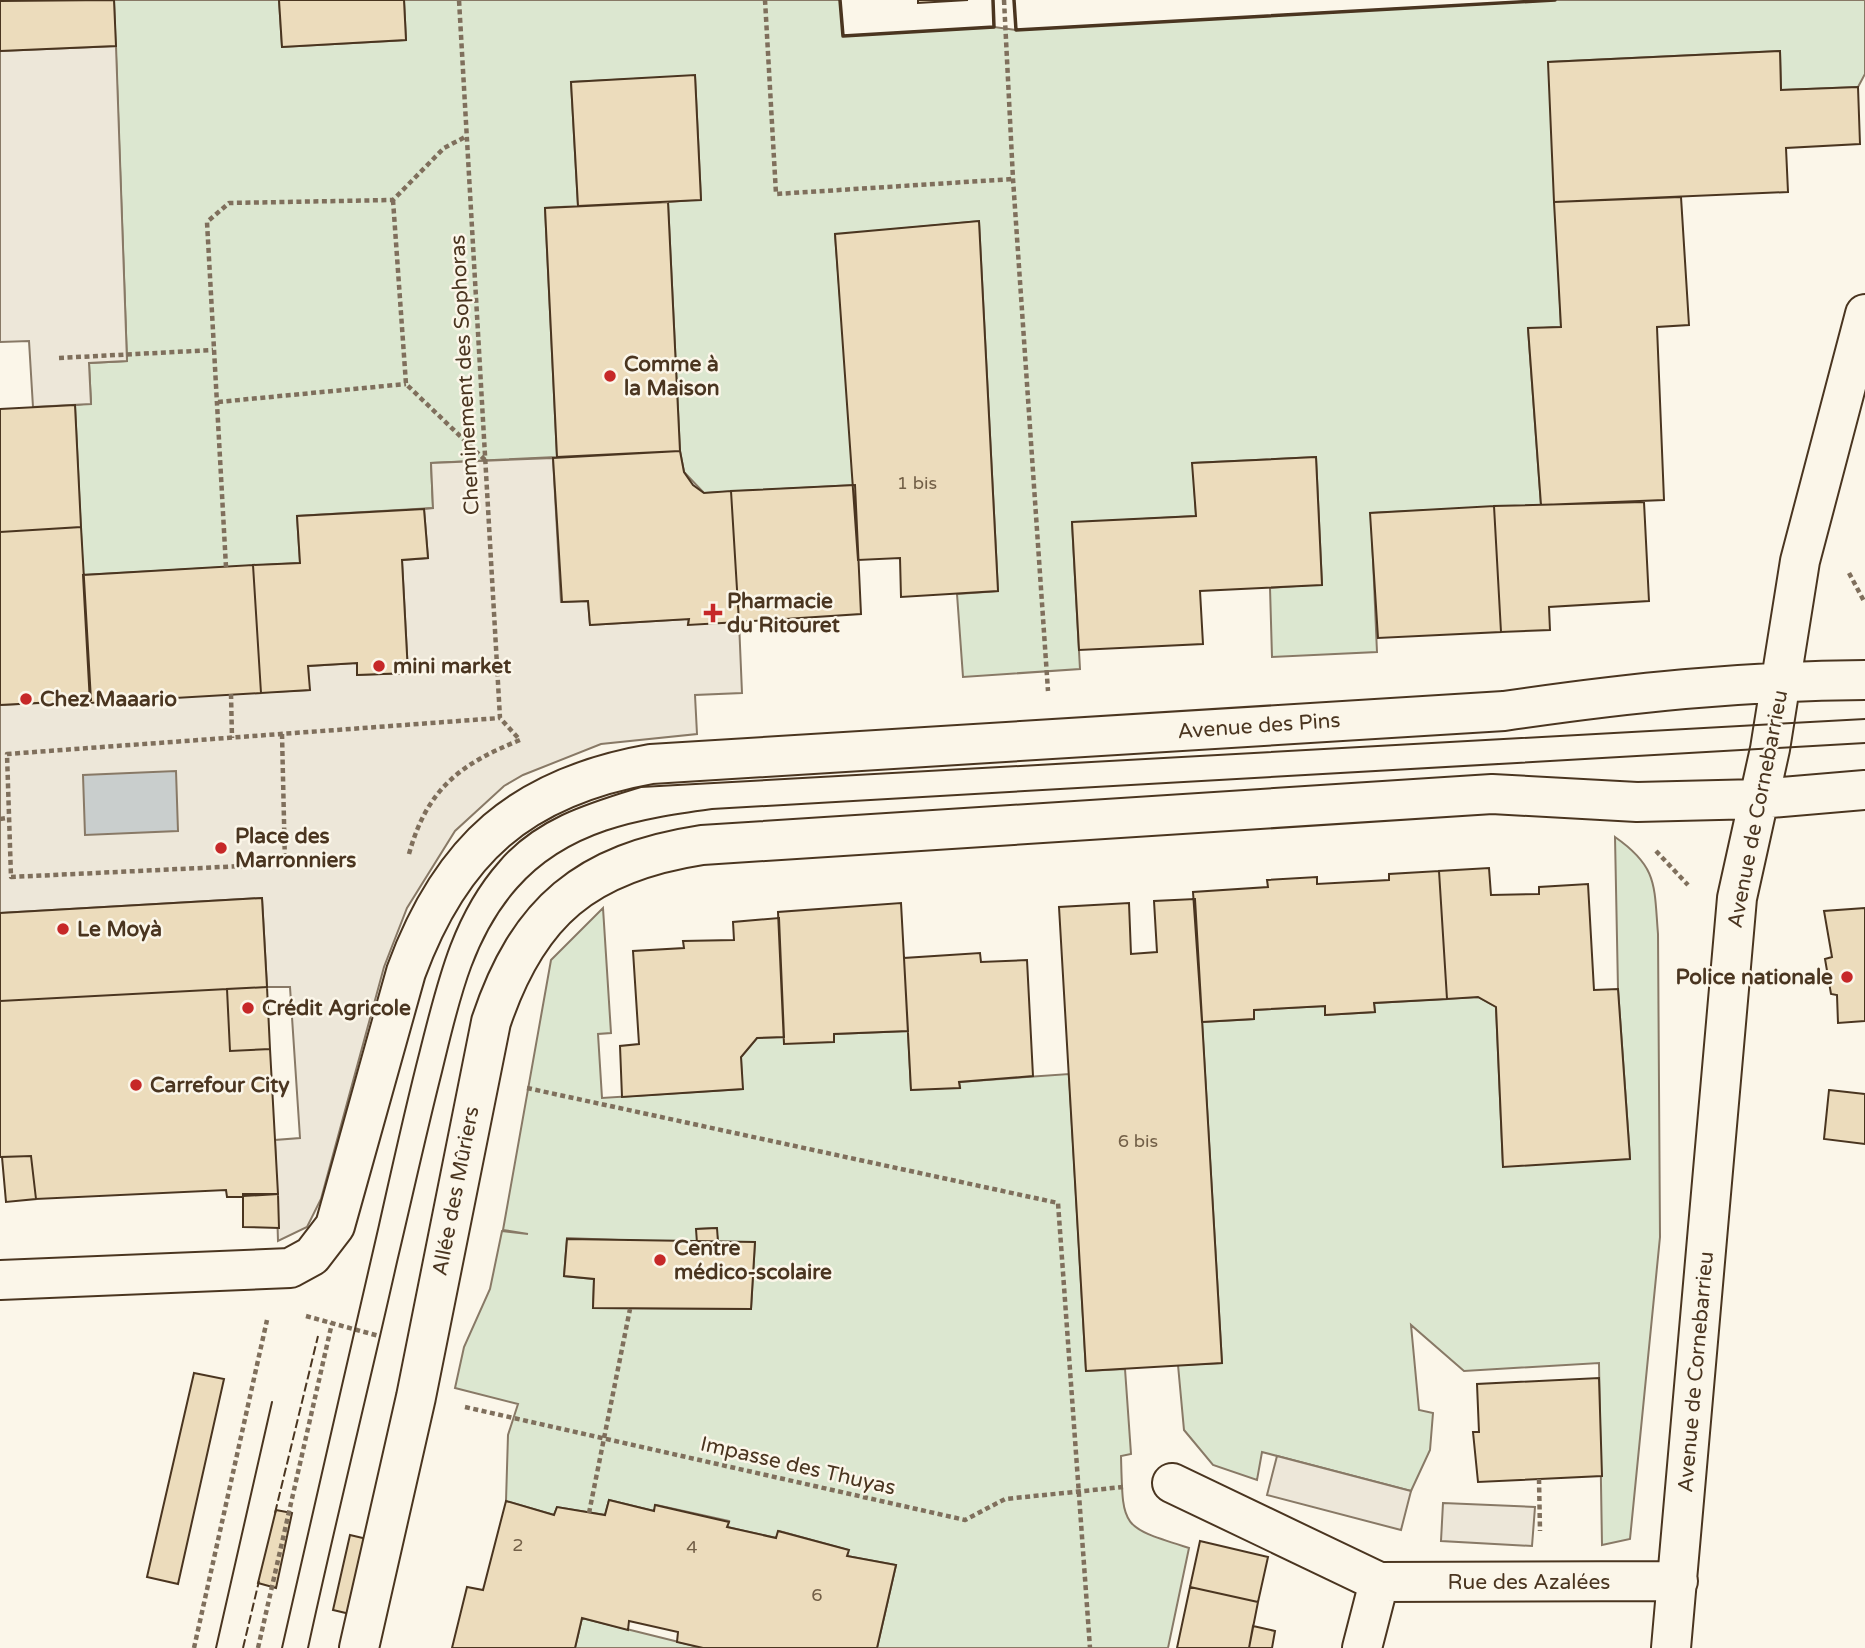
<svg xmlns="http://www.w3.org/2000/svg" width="1865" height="1648" font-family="'Varela Round',sans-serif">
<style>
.green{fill:#dce7d0;stroke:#887966;stroke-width:2;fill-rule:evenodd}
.parking{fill:#ede7d9;stroke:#887966;stroke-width:2}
.water{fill:#c9cecd;stroke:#887966;stroke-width:2}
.building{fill:#ecdcbc;stroke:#4a3520;stroke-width:2}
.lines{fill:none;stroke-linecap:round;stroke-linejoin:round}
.minor-casing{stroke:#4a3520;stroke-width:42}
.path{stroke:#7f6f5c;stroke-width:4.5;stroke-dasharray:5 3.5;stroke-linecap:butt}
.minor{stroke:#fbf6e9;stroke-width:38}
.tram{stroke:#4a3520;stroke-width:2}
.fence{stroke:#4a3520;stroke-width:2;stroke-dasharray:9 3.5;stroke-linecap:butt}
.wall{stroke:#4a3520;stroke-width:3.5}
.poi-dot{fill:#c62828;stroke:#fbf6e9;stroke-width:2.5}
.labels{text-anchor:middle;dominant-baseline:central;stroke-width:5;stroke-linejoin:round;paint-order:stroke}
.number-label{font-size:18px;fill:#725f47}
.poi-label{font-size:21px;font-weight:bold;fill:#4a3520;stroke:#fbf6e9;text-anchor:start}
.street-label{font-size:21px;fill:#4a3520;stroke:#fbf6e9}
</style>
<rect width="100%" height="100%" fill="#fbf6e9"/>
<!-- green -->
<path class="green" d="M114 0H279L282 47 406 40 404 0H840L843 36 994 27 1016 30 1555 0H1865V74L1858 87 1781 90 1780 51 1549 62 1561 327 1528 329 1541 505 1371 513 1377 652 1272 657 1270 588 1322 584 1316 457 1193 463 1196 516 1072 523 1080 669 963 677 957 594 998 591 979 221 835 235 855 485 704 493 684 472 680 451 668 202 701 199 695 76 571 82 578 206 545 208 557 457 431 463 433 508 297 516 300 563 83 575 75 405 91 403 89 363 127 361Z
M1615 837C1658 867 1654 885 1658 934L1660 1237 1630 1539 1602 1545 1599 1363 1464 1371 1411 1325 1419 1410 1433 1413 1430 1450 1411 1491 1262 1452 1257 1480 1213 1465 1184 1430 1178 1365 1222 1363 1202 1022 1254 1019V1010L1325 1006V1015L1375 1012 1374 1003 1478 997 1496 1007 1503 1166 1630 1158 1618 989Z
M603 908 611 1033 598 1034 602 1098 742 1089 741 1057 757 1038 784 1037V1043L834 1034 908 1031 911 1090 960 1087 959 1082 1069 1074 1086 1371 1125 1369 1131 1454 1121 1456C1123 1529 1120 1526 1189 1548L1168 1648H877L896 1565 847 1556 848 1550 779 1531 776 1538 727 1527 729 1521 656 1505 654 1511 609 1500 605 1515 557 1507 554 1515 506 1501 508 1435 518 1404 455 1388 464 1347 490 1289 502 1231 528 1234 503 1230 551 960ZM716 1228 718 1242H755L751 1309 593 1308 594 1279 564 1276 567 1238 697 1243V1229Z
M582 1618 703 1648H575Z"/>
<!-- parking -->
<path class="parking" d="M116 46 127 361 89 363 91 404 33 407 29 341 0 342V51Z
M553 458 561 602 588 601 590 625 689 619 688 624 739 622 742 693 695 695 697 734 601 744 523 775 504 786 455 831 407 908 384 967 321 1199 307 1227 278 1241 275 1140 300 1138 290 987H267L262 898 0 913V705L309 690 308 666 357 663 358 675 408 673 402 560 428 558 424 509 433 508 431 463Z
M1277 1456 1411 1491 1401 1530 1267 1495Z
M1443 1503 1535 1507 1532 1546 1441 1541Z"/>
<!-- water -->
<path class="water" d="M176 771 178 831 85 835 83 775Z"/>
<!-- building -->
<path class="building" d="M114 0 116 46 0 51V1Z
M279 0H404L406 40 282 47Z
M918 0H968L918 3Z
M1780 51 1781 90 1858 87 1860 144 1786 148 1788 192 1554 202 1548 62Z
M695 75 701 200 578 206 571 82Z
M1681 197 1689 325 1657 327 1664 500 1541 505 1528 328 1561 327 1554 202Z
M668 202 680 451 557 457 545 208Z
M979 221 998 591 901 597 900 558 858 560 835 234Z
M75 405 81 527 0 532V409Z
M680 451 684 472 693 485 704 493 731 491 739 622 688 625 689 619 590 625 588 601 562 602 553 458Z
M1316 457 1322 585 1200 591 1203 644 1079 650 1072 522 1196 516 1192 463Z
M855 485 861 614 739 622 731 491Z
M1644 502 1649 601 1549 607 1550 630 1501 632 1494 506Z
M1494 506 1501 632 1378 638 1370 513Z
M424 509 428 558 402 560 408 673 357 675V663L308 666 310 690 261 693 253 565 300 563 297 516Z
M81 527 91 700 0 705V532Z
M253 565 261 693 90 703 83 575Z
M1489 868 1491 895 1539 894V887L1588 884 1594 990 1618 989 1630 1159 1503 1167 1496 1007 1478 997 1447 999 1439 871Z
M1439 871 1447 999 1374 1003 1375 1012 1325 1015V1006L1254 1010V1019L1202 1022 1193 892 1268 887 1267 880 1317 877V884L1389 880V874Z
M262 898 267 987 0 1001V913Z
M1195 899 1222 1363 1086 1371 1059 907 1129 903 1131 954 1157 952 1154 901Z
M901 903 908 1031 834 1034V1042L784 1044 778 912Z
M1865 908V1021L1838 1023 1837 995 1831 994 1825 959 1832 957 1824 911Z
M779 918 784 1037 757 1038 741 1057 743 1089 622 1097 620 1046 639 1044 633 951 684 948 683 941 734 940 733 922Z
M980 953 981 962 1027 960 1033 1076 959 1082 960 1088 911 1090 904 958Z
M267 987 270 1049 230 1051 227 989Z
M227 989 230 1051 270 1049 278 1194 227 1197 226 1190 36 1199 31 1156 0 1157V1001Z
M1829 1090 1865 1094V1144L1824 1139Z
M31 1156 36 1199 6 1202 2 1157Z
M243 1194H278L279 1228 243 1227Z
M717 1228 718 1242 697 1243 696 1229Z
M567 1239 755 1242 751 1309 593 1308 594 1279 564 1276Z
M194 1373 224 1379 178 1584 147 1577Z
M1599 1378 1602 1476 1478 1482 1473 1432H1479L1477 1384Z
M609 1500 654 1511 655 1505 729 1522 727 1527 776 1538 778 1531 849 1550 847 1556 896 1565 877 1648H703L677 1642 678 1632 629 1621 628 1630 582 1618 575 1648H452L467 1587 483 1590 506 1501 554 1515 557 1507 605 1515Z
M276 1510 292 1513 276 1588 258 1583Z
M350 1535 367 1539 350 1614 333 1610Z
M1200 1541 1268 1557 1258 1602 1190 1587Z
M1190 1587 1258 1602 1249 1648H1177Z
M1253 1626 1275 1631 1272 1648H1249Z"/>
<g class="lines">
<defs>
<path id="minor" d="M0 1280 290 1268 312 1256 335 1226 406 972C451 849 521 787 651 764L1504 711C1627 693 1741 681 1865 680
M1172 1483 1379 1582 1678 1581
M359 1648 416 1397 491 1022C528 911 586 863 702 845L1492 794 1637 802 1759 799 1865 790
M1362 1648 1379 1582
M1671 1648 1737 898 1770 749 1800 561 1865 314"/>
</defs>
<!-- minor casing -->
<use href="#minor" class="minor-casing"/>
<!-- path -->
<path class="path" d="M765 0 776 194 1013 179
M1004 0 1013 179 1048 691
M393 200 406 384 485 460
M59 358 213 350
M218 402 406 384
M226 567 207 222 229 203 393 200 444 148 467 136
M1849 573 1865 603
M231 694 232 738
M282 734 285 864 11 877 7 754 500 718
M0 819 7 818
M1656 851 1688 885
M409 854C427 789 460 764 520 740L500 718 459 0
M527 1088 1058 1203 1090 1648
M306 1316 379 1336
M465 1407 965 1520 1005 1499 1123 1487
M1539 1479 1540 1531
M589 1513 630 1309
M194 1648 267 1320
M258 1648 332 1323"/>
<!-- minor -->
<use href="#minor" class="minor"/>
<!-- tram -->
<path class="tram" d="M216 1648 272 1402
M282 1648C313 1507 347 1366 379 1225 392 1167 405 1108 420 1050 437 983 452 915 499 862 536 818 589 803 641 787L1865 719
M308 1648C336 1519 368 1391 397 1262 412 1199 426 1135 442 1072 458 1007 471 940 517 888 568 830 639 819 712 809L1865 743"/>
<!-- fence -->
<path class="fence" d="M275 1513 318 1336
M243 1648 259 1581"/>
<!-- wall -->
<path class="wall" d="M840 0 843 36 994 27 993 0
M1014 0 1016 30 1555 0"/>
</g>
<!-- markers -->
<g class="poi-dot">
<circle cx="610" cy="376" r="7"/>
<path d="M709.5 602.5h7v7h7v7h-7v7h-7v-7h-7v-7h7z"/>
<circle cx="379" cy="666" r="7"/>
<circle cx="26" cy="699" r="7"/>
<circle cx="221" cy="848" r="7"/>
<circle cx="63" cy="929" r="7"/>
<circle cx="1847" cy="977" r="7"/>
<circle cx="248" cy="1008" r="7"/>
<circle cx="136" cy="1085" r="7"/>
<circle cx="660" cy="1260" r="7"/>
</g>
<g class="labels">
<!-- number labels -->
<g class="number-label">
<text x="917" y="483">1 bis</text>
<text x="1138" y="1141">6 bis</text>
<text x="518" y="1545">2</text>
<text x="692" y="1547">4</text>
<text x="817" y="1595">6</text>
</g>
<!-- poi labels -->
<g class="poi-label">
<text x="624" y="364">Comme à<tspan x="624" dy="24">la Maison</tspan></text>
<text x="727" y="601">Pharmacie<tspan x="727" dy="24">du Ritouret</tspan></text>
<text x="393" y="666">mini market</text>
<text x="40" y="699">Chez Maaario</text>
<text x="235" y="836">Place des<tspan x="235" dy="24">Marronniers</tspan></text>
<text x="77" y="929">Le Moyà</text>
<text x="1833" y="977" text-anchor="end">Police nationale</text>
<text x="262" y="1008">Crédit Agricole</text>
<text x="150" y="1085">Carrefour City</text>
<text x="674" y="1248">Centre<tspan x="674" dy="24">médico-scolaire</tspan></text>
</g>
<!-- street labels -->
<g class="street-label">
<text transform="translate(465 375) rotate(-93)">Cheminement des Sophoras</text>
<text transform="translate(1259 726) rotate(-4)">Avenue des Pins</text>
<text transform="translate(1758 809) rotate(-79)">Avenue de Cornebarrieu</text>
<text transform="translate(456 1191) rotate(-79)">Allée des Mûriers</text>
<text transform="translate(1696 1372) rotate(-85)">Avenue de Cornebarrieu</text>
<text transform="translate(798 1466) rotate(13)">Impasse des Thuyas</text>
<text x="1529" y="1582">Rue des Azalées</text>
</g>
</g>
</svg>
